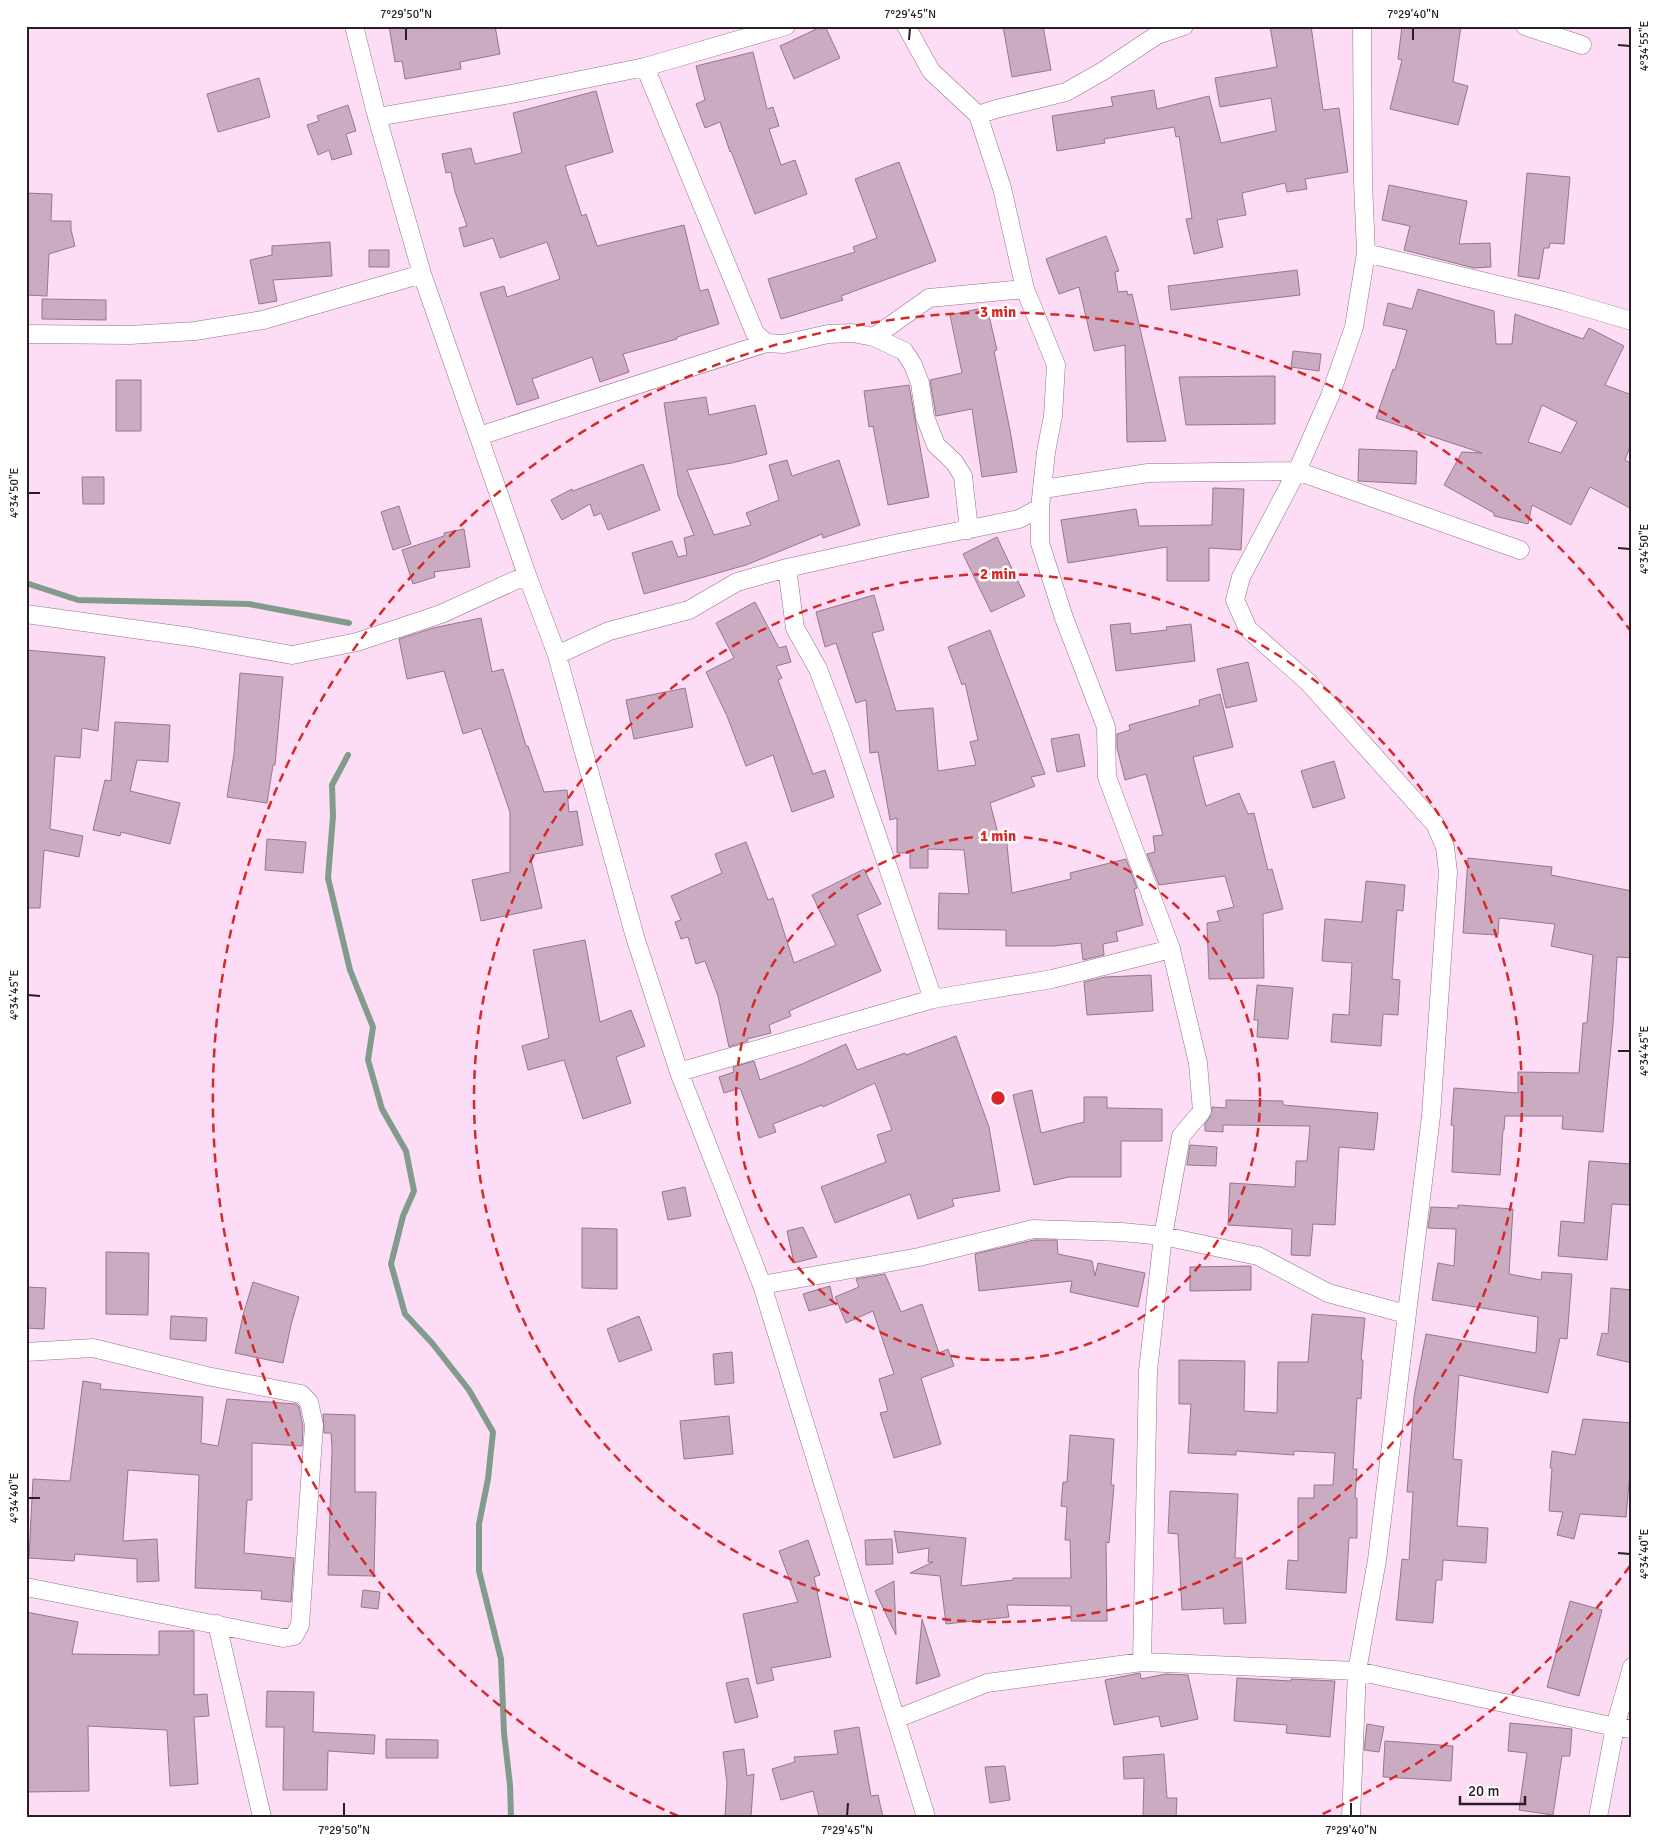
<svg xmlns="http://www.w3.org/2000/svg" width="1658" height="1843" font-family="Signika,sans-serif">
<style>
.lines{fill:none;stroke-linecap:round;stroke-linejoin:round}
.stream{stroke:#819c8c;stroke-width:6}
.building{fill:#caabc2;stroke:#95778e;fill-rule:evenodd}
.street-casing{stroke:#91748b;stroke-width:19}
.street{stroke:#fff;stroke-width:18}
.ticks{fill:none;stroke:#291d26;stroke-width:2}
.ring{fill:none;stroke:#d62828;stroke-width:2.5;stroke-dasharray:9 6}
.centre{fill:#d62828;stroke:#fff;stroke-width:2.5}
.ring-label{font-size:15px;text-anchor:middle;font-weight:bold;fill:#d62828;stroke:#fff;stroke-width:5;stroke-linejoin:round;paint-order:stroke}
.neatline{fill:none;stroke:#291d26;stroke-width:2}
.ticks-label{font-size:12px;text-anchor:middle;fill:#291d26}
</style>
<rect width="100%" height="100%" fill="#fddcf5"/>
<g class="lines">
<!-- stream -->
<path class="stream" d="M26 583 78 600 249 604 349 623
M348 755 332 785 333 816 328 878 350 970 373 1027 368 1060 382 1109 406 1151 414 1191 403 1216 391 1264 405 1314 432 1343 469 1390 493 1432 488 1479 479 1524V1571L501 1659 504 1733 510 1785 511 1817"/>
</g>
<!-- building -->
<path class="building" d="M389 26H495L500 54 460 62 461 69 405 79 402 61 395 62Z
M823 26H825L840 58 794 79 780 46Z
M1003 26H1043L1051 70 1012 77Z
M1270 26H1311L1323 110 1339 108 1348 172 1305 179 1307 189 1287 192 1285 183 1242 193 1246 215 1217 220 1223 247 1194 254 1186 219 1192 218 1179 136 1176 137 1174 127 1104 139 1105 143 1057 151 1052 116 1113 106 1111 97 1154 90 1157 109 1209 96 1221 143 1276 131 1271 98 1220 107 1215 78 1277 67Z
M1402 26H1461L1453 82 1468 86 1458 125 1390 109 1402 60 1398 59Z
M753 52 767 109 773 107 779 126 769 129 781 165 795 160 807 194 755 214 731 151 730 152 720 122 705 128 696 104 705 100 696 66Z
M259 78 270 117 218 132 207 94Z
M596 91 613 152 565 166 582 216 586 214 597 246 684 225 700 291 708 289 719 324 677 337V339L623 354 629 372 600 382 592 357 532 379 539 398 517 405 480 293 504 286 507 297 560 279 547 242 500 258 493 238 464 247 459 228 467 226 455 192 451 172 446 173 442 154 471 148 475 164 522 153 513 113Z
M348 105 356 131 346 134 352 154 332 160 329 150 318 155 307 125 319 121 317 116Z
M899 162 936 261 841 296 843 300 781 319 768 279 855 252 853 247 877 238 855 179Z
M1527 173 1570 177 1564 244 1550 243 1549 248H1544L1539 279 1518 276Z
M1389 185 1467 201 1459 244 1490 243 1491 267 1474 268 1404 250 1410 226 1382 220Z
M26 193 52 194 51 221H71V230L75 246 49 254 47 296 26 295Z
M1106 236 1119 271 1115 272 1118 292 1127 291 1128 295 1132 294 1166 441 1127 442 1125 345 1094 351 1079 287 1059 294 1046 259Z
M330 242 332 276 273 280 277 301 259 304 250 260 272 255V246Z
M369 250H389V267H369Z
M1297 270 1300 295 1171 310 1168 286Z
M1418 289 1494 311 1496 344H1512L1515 314 1583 339 1589 328 1624 346 1605 385 1632 395V441L1625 460 1632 464V509L1590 487 1571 525 1532 505 1528 524 1494 516V513L1444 485 1462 452 1482 453 1376 418 1393 369 1395 370 1407 330 1383 325 1388 303 1412 309ZM1542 405 1577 422 1561 453 1528 442Z
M42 299 106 300V320L42 319Z
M987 307 997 350 994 351 1010 430 1017 472 982 477 972 409 936 416 930 380 962 373 950 315Z
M1293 351 1321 354 1319 371 1291 367Z
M1275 376V424L1186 425 1179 377Z
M116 380H141V431H116Z
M909 385 929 497 888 505 873 426 869 427 864 391Z
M706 397 709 415 755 405 767 454 732 463 687 470 714 535 751 525 746 513 779 500 769 465 787 460 792 476 839 460 860 525 823 538 822 534 746 565 644 594 632 553 672 541 678 557 687 555 684 538 694 535 678 495 664 403Z
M1359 449 1417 451 1416 484 1358 481Z
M643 464 660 510 608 530 601 513 594 516 590 504 562 520 551 500 572 489 573 491Z
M82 477H104V504H83Z
M1213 488 1244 489 1241 550 1209 548V581H1167V547L1068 563 1061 520 1136 509 1139 526 1212 525Z
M399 506 411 544 393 550 381 512Z
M464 529 470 567 434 572 435 577 413 584 402 550 444 536V533Z
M997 537 1025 596 991 612 963 554Z
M874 595 884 630 872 633 896 711 933 708 938 771 976 765 970 742 978 740 965 683 962 685 948 647 990 630 1045 774 1031 777 1035 786 990 803 999 837 1006 836 1012 893 1071 879 1070 873 1126 859 1137 888 1134 889 1143 925 1116 932 1118 941 1103 944 1104 955 1083 960 1081 943 1054 946H1006V930L938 929 939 893 969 894 964 850 928 849V868H910V853H897V818L890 820 878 752 870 753 866 700 856 703 836 643 825 647 816 612Z
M755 602 779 648 786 646 791 662 776 666 782 678 778 680 813 774 825 770 834 797 792 812 773 755 746 766 727 716 706 672 734 658 716 623Z
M481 618 492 672 503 669 526 746H528L544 792 567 790 569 812 577 811 583 845 530 855 542 908 481 921 472 880 510 872V812L481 728 463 734 444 671 407 679 399 639 433 628Z
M1130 623 1131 634 1167 630 1166 627 1191 624 1195 661 1116 671 1110 625Z
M26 650 105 657 98 731 82 728 80 758 55 756 50 829 83 836 79 857 44 850 40 908H26Z
M1248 662 1257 701 1226 708 1217 669Z
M240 673 283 677 275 765H273L267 803 227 797 234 754Z
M685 688 693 727 634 739 626 700Z
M1220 694 1233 747 1193 757 1206 806 1239 793 1248 814 1254 813 1268 870 1272 869 1283 909 1263 914 1264 978 1209 979 1207 923 1220 921 1217 911 1234 907 1225 876 1159 885 1147 854 1155 852 1153 836 1163 835 1146 774 1125 780 1117 748V734L1130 730 1129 725 1200 705 1199 700Z
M115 722 170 725 168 762 137 760 130 791 180 803 170 844 121 832 120 836 93 830 105 780 111 781Z
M1079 734 1085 766 1057 772 1051 739Z
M1334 761 1345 798 1313 808 1301 771Z
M267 839 306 842 303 873 265 870Z
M746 842 768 900 773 898 794 963 836 945 812 895 864 869 881 904 857 915 881 971 789 1011 791 1016 769 1025 771 1033 747 1039 748 1041 729 1047 718 996 705 961 696 964 688 937 681 939 675 922 681 920 671 896 722 873 715 854Z
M1468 858 1552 867 1551 875 1632 891V958L1617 957 1613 1025 1603 1132 1562 1129 1563 1116H1505L1504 1130H1503L1500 1175 1452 1172 1454 1126 1451 1125 1454 1088 1518 1093V1072L1579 1073 1583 1023H1587L1593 955 1551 946 1555 924 1499 918 1498 935 1463 933Z
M1366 881 1405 885 1403 911 1397 910 1392 979 1400 980 1398 1015 1383 1014 1381 1046 1331 1042 1333 1014 1349 1015 1352 963 1322 961 1325 919 1362 922Z
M585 940 600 1022 631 1010 645 1046 616 1057 631 1103 583 1119 564 1060 528 1070 522 1046 549 1038 533 950Z
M1151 975 1153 1011 1087 1015 1084 982 1105 977Z
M1257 985 1293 988 1288 1039 1257 1037 1258 1020H1254Z
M956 1036 989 1127 1000 1191 952 1199 954 1206 918 1219 910 1194 835 1223 821 1187 886 1162 877 1135 892 1130 875 1083 823 1107 822 1105 773 1124 776 1132 759 1138 740 1088 724 1093 719 1077 734 1072 733 1067 754 1061 760 1080 802 1064 846 1044 857 1070 905 1053 906 1055Z
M1032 1090 1041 1133 1084 1122V1097H1107V1108L1162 1109V1141H1121V1177H1069L1034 1185 1013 1095Z
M1226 1100 1283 1101V1105L1378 1113 1374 1150 1339 1147 1335 1225 1313 1224 1310 1256 1291 1255 1292 1229 1228 1225 1230 1183 1295 1187 1296 1161H1307L1310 1126 1223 1125V1132L1205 1131V1124L1210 1117 1212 1107 1226 1108Z
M1190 1145 1217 1147 1216 1166 1187 1165Z
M1589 1161 1632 1164 1630 1205 1612 1204 1607 1260 1558 1256 1561 1221 1584 1223Z
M685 1187 691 1216 668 1220 662 1192Z
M1458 1205 1513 1209 1509 1274 1541 1280 1542 1272 1572 1274 1567 1339 1560 1338 1548 1393 1459 1375 1453 1459 1462 1460 1457 1526 1488 1528 1486 1563 1443 1560 1442 1580H1436L1433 1623 1396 1620 1402 1559 1409 1560 1413 1492H1407L1412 1428 1414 1397 1426 1334 1536 1353 1538 1317 1432 1300 1438 1263 1454 1266 1456 1229 1428 1228 1431 1207 1458 1208Z
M803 1227 817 1257 794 1263 787 1231Z
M582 1228 617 1229V1289L582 1288Z
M1034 1240H1057L1058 1254 1092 1261 1095 1276 1098 1263 1145 1273 1138 1307 1070 1292 1072 1281 979 1291 975 1254Z
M106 1252 149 1253 148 1315 106 1314Z
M1251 1266V1290L1190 1291V1267Z
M885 1274 901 1312 922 1304 939 1353 948 1349 954 1366 921 1378 941 1444 894 1458 880 1413 888 1411 879 1379 894 1374 873 1311 846 1323 835 1297 859 1287 856 1279Z
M253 1282 299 1297 291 1325 283 1363 235 1353 243 1315Z
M830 1286 834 1304 809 1311 803 1294Z
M26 1287 46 1288 44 1329 26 1328Z
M1611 1288 1632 1290V1363L1597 1355 1602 1333 1608 1334Z
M1312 1314 1365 1318 1361 1360H1363L1361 1399 1357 1398 1353 1469H1357L1355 1498H1357V1538H1349L1346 1593 1286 1589 1288 1560 1298 1561V1498H1314V1485H1333L1335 1453 1294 1451V1455L1236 1451V1455L1188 1453 1191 1404H1179V1360L1245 1361 1244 1411 1277 1413 1278 1362H1308Z
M171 1316 207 1318 206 1341 170 1339Z
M639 1316 652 1350 619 1362 607 1329Z
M732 1352 734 1383 715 1385 713 1354Z
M83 1381 101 1384 100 1389 203 1397 201 1443 218 1446 227 1399 296 1404 299 1407 303 1426 302 1446 252 1443V1500H247L244 1553 294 1558 291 1602 261 1599 262 1591 195 1588 199 1475 128 1470 123 1541 157 1539 159 1581 137 1582V1559L75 1554 74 1561 29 1558 33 1479 70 1481Z
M323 1414 355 1415V1492H376L374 1576 328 1575 332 1448 331 1433H324Z
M729 1416 733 1454 684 1459 680 1421Z
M1583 1419 1632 1423V1451L1626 1517 1580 1514 1574 1539 1557 1535 1563 1512 1549 1511 1552 1468H1550L1552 1451 1575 1455Z
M1070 1435 1114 1439 1111 1485H1114L1112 1509 1109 1543 1106 1542 1107 1621H1071V1606L1007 1605 1009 1617 946 1624 940 1576 910 1573 933 1562H928L929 1548 898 1553 894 1531 966 1538 961 1586 1013 1580V1578H1071L1070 1540H1065L1067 1507 1061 1506 1063 1482H1067Z
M1170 1491 1238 1494 1235 1558H1242L1246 1623 1224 1624 1223 1608 1182 1610 1178 1534 1168 1533Z
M892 1539 893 1564 866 1565 865 1540Z
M808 1540 820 1575 814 1577 831 1657 771 1668 774 1680 757 1684 743 1614 798 1602 779 1551Z
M894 1581 896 1635 875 1591Z
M363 1590 380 1592 378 1609 361 1607Z
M1570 1601 1602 1610 1579 1696 1547 1687Z
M26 1612 78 1622 72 1654 159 1655V1631H194V1695L207 1694 209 1716 194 1717 198 1784 170 1786 167 1730 88 1726 89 1791 26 1792V1697L28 1656H26Z
M922 1619 940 1676 916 1684Z
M1140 1673 1141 1679 1166 1674 1188 1675 1198 1719 1161 1727 1159 1716 1114 1725 1105 1680Z
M748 1678 758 1717 735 1723 726 1683Z
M1237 1678 1291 1681V1679L1335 1681 1330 1737 1286 1733 1287 1725 1234 1721Z
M267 1691 314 1692 313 1732 375 1735 374 1754 328 1751 327 1790H283L284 1727H266Z
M1510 1723 1572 1729 1570 1756H1562L1553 1815 1519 1810 1527 1753 1508 1751Z
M1367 1724 1384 1727 1379 1752 1364 1750Z
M859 1727 871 1796 878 1795 883 1817H819L813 1791 781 1800 772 1769 795 1762 794 1757 838 1754 834 1731Z
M386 1739 438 1740V1758H386Z
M1385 1741 1453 1746 1451 1781 1383 1777Z
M744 1749 747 1776 754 1774 751 1817H725L727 1783 723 1752Z
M1164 1754 1167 1798H1177L1176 1817H1143L1144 1778 1124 1779 1123 1757Z
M1005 1766 1010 1800 990 1803 985 1767Z"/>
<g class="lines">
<defs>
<path id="street" d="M354 26 377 117 422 274 527 575 557 655 635 937 679 1072 762 1285 926 1817
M906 26 931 71 978 115 1002 188 1025 289 1056 365 1053 416 1046 452 1040 508V543L1064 618 1106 727 1107 777 1171 949 1198 1063 1202 1111 1181 1136 1163 1236 1148 1371 1142 1662
M1525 26 1582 45
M645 67 755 333 766 343 784 344 828 334 852 333 874 337 904 351 913 365 920 383 925 417 936 445 954 462 963 476 969 530
M978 115 996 109 1066 92 1103 71 1157 35 1184 26
M377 117 511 94 645 67 786 26
M1366 253 1564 301 1632 321
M26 334 130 335 195 331 263 320 422 274
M874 337 929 298 1025 289
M479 436 766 343
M1043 489 1148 473 1297 471 1520 550
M787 568 795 628 818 669 840 727 933 999
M26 614 191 637 292 655 357 642 441 614 527 575
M557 655 609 631 689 610 737 582 787 568 899 543 1019 519 1040 508
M679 1072 933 999 1052 979 1171 949
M762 1285 919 1257 1033 1229 1122 1232 1163 1236 1258 1256 1328 1293 1406 1314
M26 1352 93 1348 207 1376 301 1394 309 1402 314 1425 300 1625 294 1636 283 1638 26 1587
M217 1624 262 1817
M896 1719 987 1683 1142 1662 1357 1671 1615 1727 1632 1729
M1351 1817 1357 1671 1377 1560 1431 1116 1448 872 1445 847 1435 824 1308 682 1248 629 1235 600 1241 577 1297 471 1330 396 1354 327 1366 253 1363 181 1362 26
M1598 1817 1615 1727 1632 1667"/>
</defs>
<!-- street casing -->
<use href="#street" class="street-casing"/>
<!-- street -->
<use href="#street" class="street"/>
</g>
<!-- ticks -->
<path class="ticks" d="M406 40V28M909 40 910 28M1413 40V28M1618 45 1630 46M28 493H40M1618 548 1630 549M28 995 40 996M1618 1051H1630M28 1498H40M1618 1553 1630 1554M344 1816V1803M847 1816 848 1803M1351 1816V1803"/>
<!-- distance rings -->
<g class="ring">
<circle cx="998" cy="1098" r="262"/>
<circle cx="998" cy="1098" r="524"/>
<path d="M1630 1566A786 786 0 0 1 1318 1816M678 1816A786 786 0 1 1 1630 630"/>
</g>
<circle cx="998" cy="1098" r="8" class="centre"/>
<g class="ring-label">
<text x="998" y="317">3 min</text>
<text x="998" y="579">2 min</text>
<text x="998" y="841">1 min</text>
</g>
<!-- border -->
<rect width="1658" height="1843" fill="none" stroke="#ffffff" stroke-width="55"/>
<!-- scale -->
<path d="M1460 1796v8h65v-8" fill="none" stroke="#291d26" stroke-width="2.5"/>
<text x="1468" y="1796" font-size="15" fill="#291d26" stroke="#ffffff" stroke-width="4" paint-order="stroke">20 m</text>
<rect x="28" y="28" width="1602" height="1788" class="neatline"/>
<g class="ticks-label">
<text x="406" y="18">7°29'50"N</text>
<text x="910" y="18">7°29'45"N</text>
<text x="1413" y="18">7°29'40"N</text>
<text transform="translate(1644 46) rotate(-90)" y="4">4°34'55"E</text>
<text transform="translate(14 493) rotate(-90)" y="4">4°34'50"E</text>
<text transform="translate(1644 549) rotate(-90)" y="4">4°34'50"E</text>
<text transform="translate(14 995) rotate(-90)" y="4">4°34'45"E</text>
<text transform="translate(1644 1051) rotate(-90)" y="4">4°34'45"E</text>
<text transform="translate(14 1498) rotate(-90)" y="4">4°34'40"E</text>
<text transform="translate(1644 1554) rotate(-90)" y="4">4°34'40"E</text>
<text x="344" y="1834">7°29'50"N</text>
<text x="847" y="1834">7°29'45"N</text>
<text x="1351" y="1834">7°29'40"N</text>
</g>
</svg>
